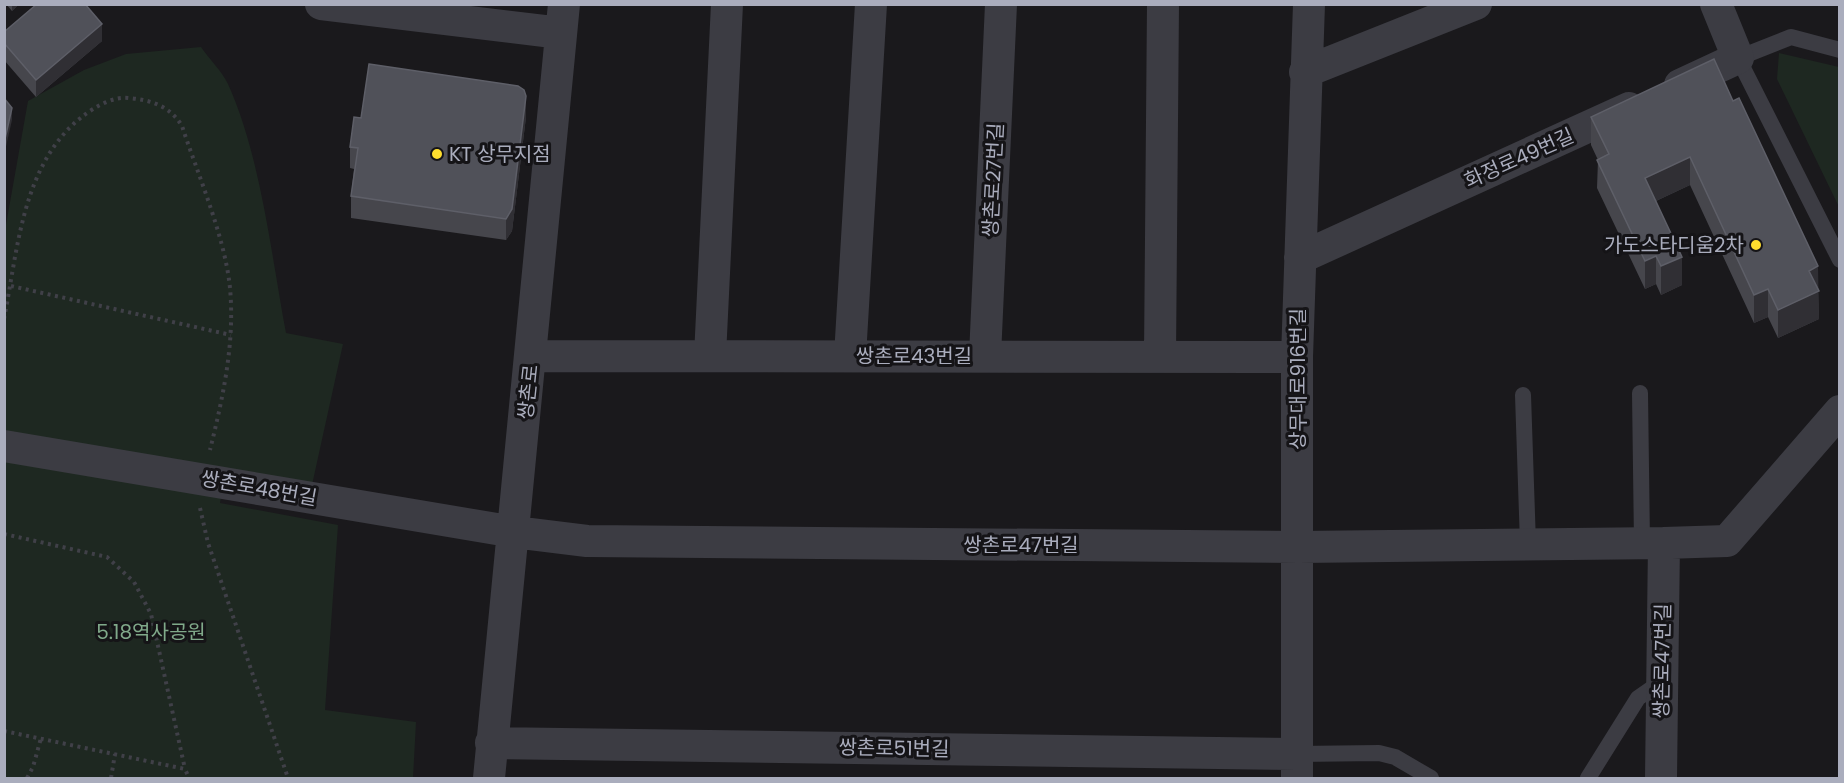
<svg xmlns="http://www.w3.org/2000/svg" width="1844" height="783" font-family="Poppins,'Noto Sans KR',sans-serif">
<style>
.green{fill:#1e2821}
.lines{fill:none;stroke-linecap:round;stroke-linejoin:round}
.path{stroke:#404048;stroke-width:4;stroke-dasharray:3 4.5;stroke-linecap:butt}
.lane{stroke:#3c3c43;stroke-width:16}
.street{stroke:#3c3c43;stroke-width:32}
.wall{fill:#46464c}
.shaded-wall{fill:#302f34}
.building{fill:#505159;stroke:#5e5f68;stroke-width:1.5}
.poi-dot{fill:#ffde2e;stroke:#151417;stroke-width:2}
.labels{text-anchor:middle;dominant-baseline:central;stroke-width:6;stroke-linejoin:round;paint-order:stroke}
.poi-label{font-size:20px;fill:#aaadbd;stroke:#151417;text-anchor:start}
.street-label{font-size:20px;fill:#aaadbd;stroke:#151417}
.park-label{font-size:20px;fill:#80a98a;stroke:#151417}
</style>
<rect width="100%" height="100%" fill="#1a191c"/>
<!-- green -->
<path class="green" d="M201 47C209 59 222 71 228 84 261 157 271 254 286 333L343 344 312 485 225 471 220 503 338 525 325 710 416 722 413 778H5L4 236 28 101 84 70 126 54Z
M1779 53 1839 67V207L1777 79Z"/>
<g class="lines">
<!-- path -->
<path class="path" d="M11 286 231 335
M4 319C18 249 22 163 83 116 95 107 113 96 129 98 151 100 170 106 182 126 198 175 225 237 230 288 235 343 223 397 210 450
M200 508 208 543 288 778
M4 534 107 557 134 582 151 614 185 769
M4 731 185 769 189 778
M27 778 33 767 41 738
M111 778 115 754"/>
<!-- lane -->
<path class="lane" d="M1840 50 1791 37 1738 58 1840 260
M1640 393 1642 543
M1523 395 1528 544
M1297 754 1379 753 1395 757 1431 778
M1588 778 1638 698 1661 682"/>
<!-- street -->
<path class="street" d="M321 4 561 33
M1305 72 1476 4
M1680 85 1738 58 1716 4
M1300 258 1629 108
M531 356 1297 357
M710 356 727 4
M850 356 871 4
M985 356 1001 4
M1160 356 1163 4
M4 446 514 532 587 541 1299 547 1664 543 1661 778
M1664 543 1727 541 1840 411
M491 743 1297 754
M489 778 564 4
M1297 778V357L1309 4"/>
</g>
<!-- wall -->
<path class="wall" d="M6 4H19L12 11Z
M4 32 102 41 36 97 4 60Z
M1714 59 1818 290 1819 319 1778 338 1768 317 1754 323 1690 185 1656 201 1682 285 1661 295 1656 284 1645 289 1597 188 1598 160 1591 145V117Z
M526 117 512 231 506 240 351 218V196L354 169 350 168V147L361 118Z"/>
<!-- shaded-wall -->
<path class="shaded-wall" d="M12 4H19L12 11Z
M102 24V41L36 97V80Z
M526 96V117L512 231 506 240V219Z
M12 108V120L5 151V139Z
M1690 157V185L1645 206V178Z
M1656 256V284L1645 289V261Z
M1682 257V285L1661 295V266Z
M1818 266 1819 319 1778 338V310L1809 271Z
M1768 289V317L1754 323V295Z"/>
<!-- building -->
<path class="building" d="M37 4H85L102 24 36 80 4 43V32Z
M1714 59 1733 101 1739 98 1818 266 1809 271 1819 291 1778 310 1768 289 1754 295 1690 157 1645 178 1682 257 1661 266 1656 256 1645 261 1597 160 1609 154 1591 117Z
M369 64 518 86 524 90 526 96 512 209 506 219 351 196 358 148 350 147 354 117 361 118Z
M4 98 12 108 5 139H4Z"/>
<!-- markers -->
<g class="poi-dot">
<circle cx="437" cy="154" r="6"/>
<circle cx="1756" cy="245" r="6"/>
</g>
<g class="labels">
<!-- poi labels -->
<g class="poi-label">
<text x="449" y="154">KT 상무지점</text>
<text x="1744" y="245" text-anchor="end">가도스타디움2차</text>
</g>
<!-- street labels -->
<g class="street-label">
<text transform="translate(1519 158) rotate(-24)">화정로49번길</text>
<text transform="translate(993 180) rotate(-87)">쌍촌로27번길</text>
<text x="914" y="356">쌍촌로43번길</text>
<text transform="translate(1298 379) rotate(-90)">상무대로916번길</text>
<text transform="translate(528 392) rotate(-84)">쌍촌로</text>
<text transform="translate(259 488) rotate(10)">쌍촌로48번길</text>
<text x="1021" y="545">쌍촌로47번길</text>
<text transform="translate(1662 661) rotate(-89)">쌍촌로47번길</text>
<text transform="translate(894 748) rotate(1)">쌍촌로51번길</text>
</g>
<!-- park labels -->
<g class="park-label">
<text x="151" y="632">5.18역사공원</text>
</g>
</g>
<!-- border -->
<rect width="1844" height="783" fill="none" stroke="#aaadbd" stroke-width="12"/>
</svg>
